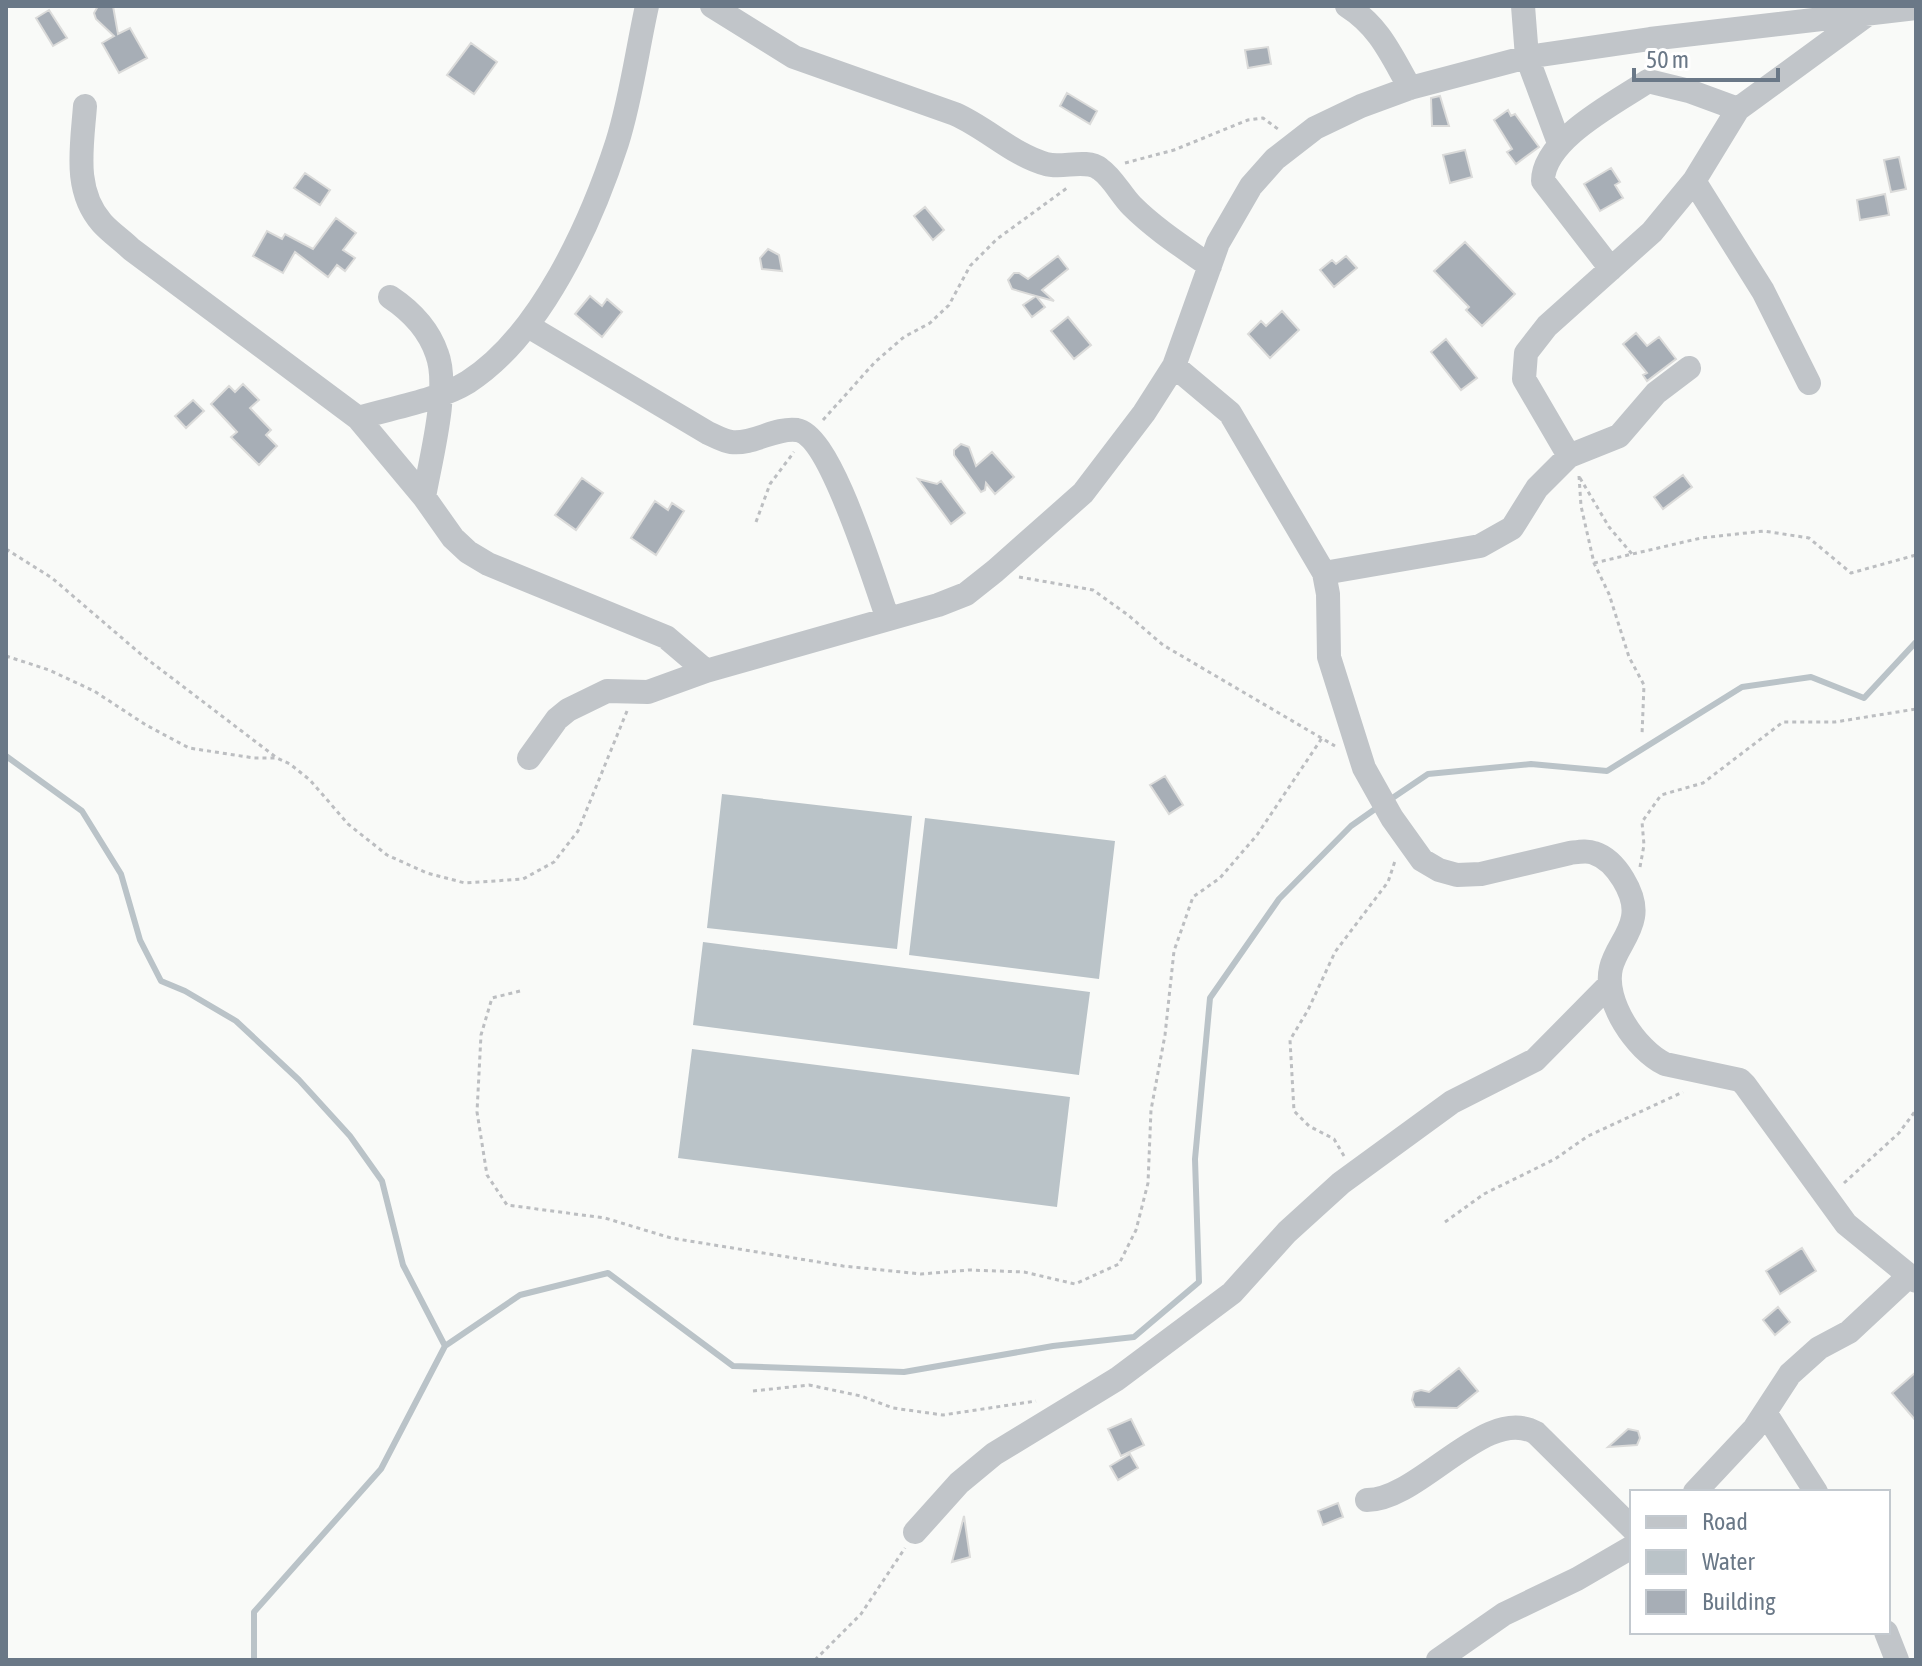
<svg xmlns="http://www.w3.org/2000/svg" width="1922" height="1666" font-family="'Asap Condensed',sans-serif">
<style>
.water{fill:#bac3c8}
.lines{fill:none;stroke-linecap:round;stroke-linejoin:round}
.stream{stroke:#bac3c8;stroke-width:6}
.building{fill:#a7aeb6;stroke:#dbdbda;stroke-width:2}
.path{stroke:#bcbec1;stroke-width:3;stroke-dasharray:4 4;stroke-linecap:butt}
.minor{stroke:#c1c5c9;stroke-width:24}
</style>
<rect width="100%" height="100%" fill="#f9faf8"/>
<!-- water -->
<path class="water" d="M722 794 912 816 897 949 707 928Z
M925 818 1115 841 1099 979 909 955Z
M703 942 1090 992 1079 1075 693 1025Z
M692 1049 1070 1097 1057 1207 678 1158Z"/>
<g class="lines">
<!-- stream -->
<path class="stream" d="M6 756 82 811 121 874 140 940 161 981 185 991 236 1021 299 1080 350 1136 382 1181 403 1265 445 1346
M1388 801 1428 774 1531 764 1607 771 1742 687 1811 677 1864 698 1916 642
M254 1660V1612L381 1469 445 1346 520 1295 608 1273 733 1366 904 1372 1053 1346 1134 1337 1199 1282 1195 1159 1210 998 1279 899 1351 826 1378 807"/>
</g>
<!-- building -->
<path class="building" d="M98 6H113L118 34 130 28 147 58 119 73 102 43 114 36 96 19 94 13Z
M49 10 67 38 53 46 36 18Z
M471 43 497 62 474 94 447 75Z
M1268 47 1271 64 1248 68 1245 50Z
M1067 93 1097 111 1090 124 1060 106Z
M1440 96 1449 126H1432L1431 98Z
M1508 110 1511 116 1515 114 1539 147 1516 164 1507 152 1512 149 1494 120Z
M1465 150 1472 177 1450 183 1443 155Z
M1899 157 1906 189 1891 192 1884 160Z
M1611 168 1620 182 1615 185 1623 198 1600 211 1584 184Z
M305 173 330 190 320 205 294 188Z
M1885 194 1889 215 1860 220 1857 200Z
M925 207 944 230 933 240 914 216Z
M336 218 356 233 343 250 355 258 345 271 337 265 328 277 295 252 283 273 253 256 267 231 282 239 285 234 313 249Z
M1465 242 1515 294 1482 326 1466 310 1469 307 1434 271Z
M768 249 779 255 782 271 762 269 760 258Z
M1058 256 1068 269 1042 290 1054 301 1036 296 1045 307 1032 317 1023 305 1036 296 1012 289 1008 280 1014 273H1019L1028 279Z
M1346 256 1357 268 1334 287 1320 270 1332 260 1336 264Z
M590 296 602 306 607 299 622 312 602 337 575 314Z
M1282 311 1299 330 1270 358 1248 334 1261 321 1266 326Z
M1068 317 1091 345 1074 359 1051 331Z
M1636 333 1647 346 1659 337 1676 359 1647 381 1643 375 1647 373 1623 344Z
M1446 339 1477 378 1461 390 1431 352Z
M243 384 259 400 250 408 271 430 266 435 277 446 259 465 231 437 237 432 211 404 229 386 235 392Z
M193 400 204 411 186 428 175 416Z
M961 444 969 447 976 466 992 452 1014 477 995 494 986 483 985 490 981 492 954 455V450Z
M1683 475 1692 487 1663 509 1654 497Z
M582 478 603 493 576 530 555 515Z
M918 479 937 484 941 481 965 513 951 524Z
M655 501 668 510 672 503 684 511 656 555 631 538Z
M1165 776 1183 805 1169 814 1150 785Z
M1802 1248 1816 1271 1780 1294 1766 1271Z
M1778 1307 1790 1322 1775 1335 1763 1320Z
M1459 1368 1478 1391 1457 1408 1415 1407 1412 1400 1414 1392 1421 1390 1429 1392Z
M1916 1372V1421L1892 1393Z
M1131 1419 1144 1445 1121 1456 1108 1429Z
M1628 1429 1638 1431 1640 1438 1637 1445 1608 1447Z
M1130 1454 1138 1468 1118 1480 1110 1466Z
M1338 1503 1343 1517 1323 1525 1318 1511Z
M964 1516 970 1557 952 1562Z"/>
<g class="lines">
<!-- path -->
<path class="path" d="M1125 163 1174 150 1248 120 1263 118 1278 129
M823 420 875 362 904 337 930 323 949 305 970 266 997 239 1067 188
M1579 476 1581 506 1594 563 1609 594 1629 657 1644 685 1642 735
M1580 478 1609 527 1632 554
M756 522 770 484 794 452
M6 549 52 578 143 656 277 758
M1594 563 1701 538 1764 531 1809 538 1851 573 1916 555
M1019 577 1093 590 1128 615 1163 645 1335 746
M6 656 49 670 94 691 146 725 189 748 254 758H277L290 764 310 780 348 824 387 855 427 873 465 883 523 879 554 862 578 831 627 711
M1640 867 1644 845 1642 822 1661 795 1703 783 1783 722H1835L1916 709
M520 991 492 998 481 1035 477 1112 487 1175 507 1205 605 1218 671 1238 843 1266 921 1274 969 1270 1024 1272 1075 1284 1119 1264 1136 1230 1148 1183 1151 1110 1165 1035 1174 951 1193 897 1220 878 1257 835 1322 738
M1344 1156 1334 1139 1309 1126 1294 1111 1290 1040 1308 1010 1335 952 1388 882 1395 861
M1844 1183 1899 1133 1916 1110
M1445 1222 1484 1194 1555 1159 1588 1136 1683 1092
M753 1391 809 1385 861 1396 893 1408 943 1415 1036 1401
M815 1660 861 1614 905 1548"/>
<!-- minor -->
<path class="minor" d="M712 6 794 57 955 114C987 128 1013 155 1046 164 1062 169 1086 158 1100 169 1113 178 1121 195 1132 206 1155 229 1183 247 1210 266
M1347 6C1380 27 1391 55 1410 88
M1523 6 1527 57 1559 143
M85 106C82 147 73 190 102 223 111 233 122 240 131 249L358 418 424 497 453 538 468 552 488 564 666 637 706 671
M1694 181 1763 291 1809 383
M1611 269 1543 181C1543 139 1617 102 1648 81L1689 91 1738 109
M390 297C411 311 429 330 437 354 450 387 430 462 424 497
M528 326 708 433C715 436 723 441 731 442 753 445 775 427 797 430 832 436 875 585 888 619
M1174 366 1230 413 1324 573 1328 594 1329 657 1364 768 1392 818 1422 860 1439 870 1457 875 1481 874 1570 853C1578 852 1587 850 1594 853 1616 860 1637 895 1633 917 1630 936 1615 950 1611 968 1603 1001 1636 1050 1665 1064L1740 1080 1745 1085 1846 1224 1916 1281
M358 418C391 408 439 400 468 382 541 335 591 223 617 143 631 99 637 51 647 6
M1569 456 1524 379 1526 353 1547 326 1652 232 1694 181 1738 109 1868 14
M1324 573 1480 546 1512 528 1537 488 1569 456 1619 436 1656 393 1689 368
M529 758 557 719 568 710 607 691 648 692 706 671 938 605 966 594 995 571 1083 493 1144 413 1174 366 1218 243 1251 186 1275 159 1315 128 1361 106 1410 88 1527 57 1650 39 1916 8
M1766 1414 1816 1492
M1695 1492 1754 1429 1790 1374 1819 1348 1849 1332 1909 1276
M1367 1500C1420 1500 1486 1404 1536 1433L1632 1528
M915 1532 959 1483 994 1454 1117 1379 1232 1293 1287 1232 1341 1183 1452 1102 1535 1060 1610 984
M1886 1632 1897 1660
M1438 1660 1504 1614 1577 1579 1632 1547"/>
</g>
<!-- border -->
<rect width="1922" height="1666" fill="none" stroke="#6a7887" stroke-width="16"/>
<!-- legend -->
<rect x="1630" y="1490" width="260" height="144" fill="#ffffff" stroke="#c3c9cf" stroke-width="2"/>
<rect x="1646" y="1516" width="40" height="12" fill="#c1c5c9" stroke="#c3c9cf" stroke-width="2"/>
<text x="1702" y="1530" font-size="24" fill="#6a7887">Road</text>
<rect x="1646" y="1550" width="40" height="24" fill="#bac3c8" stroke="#c3c9cf" stroke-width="2"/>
<text x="1702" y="1570" font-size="24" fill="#6a7887">Water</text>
<rect x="1646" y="1590" width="40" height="24" fill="#a7aeb6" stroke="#c3c9cf" stroke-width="2"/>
<text x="1702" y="1610" font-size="24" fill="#6a7887">Building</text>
<!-- scale -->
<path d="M1634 68v12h144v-12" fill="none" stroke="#6a7887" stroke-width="4"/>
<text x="1646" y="68" font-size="24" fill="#6a7887" stroke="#ffffff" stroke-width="6" paint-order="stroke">50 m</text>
</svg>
